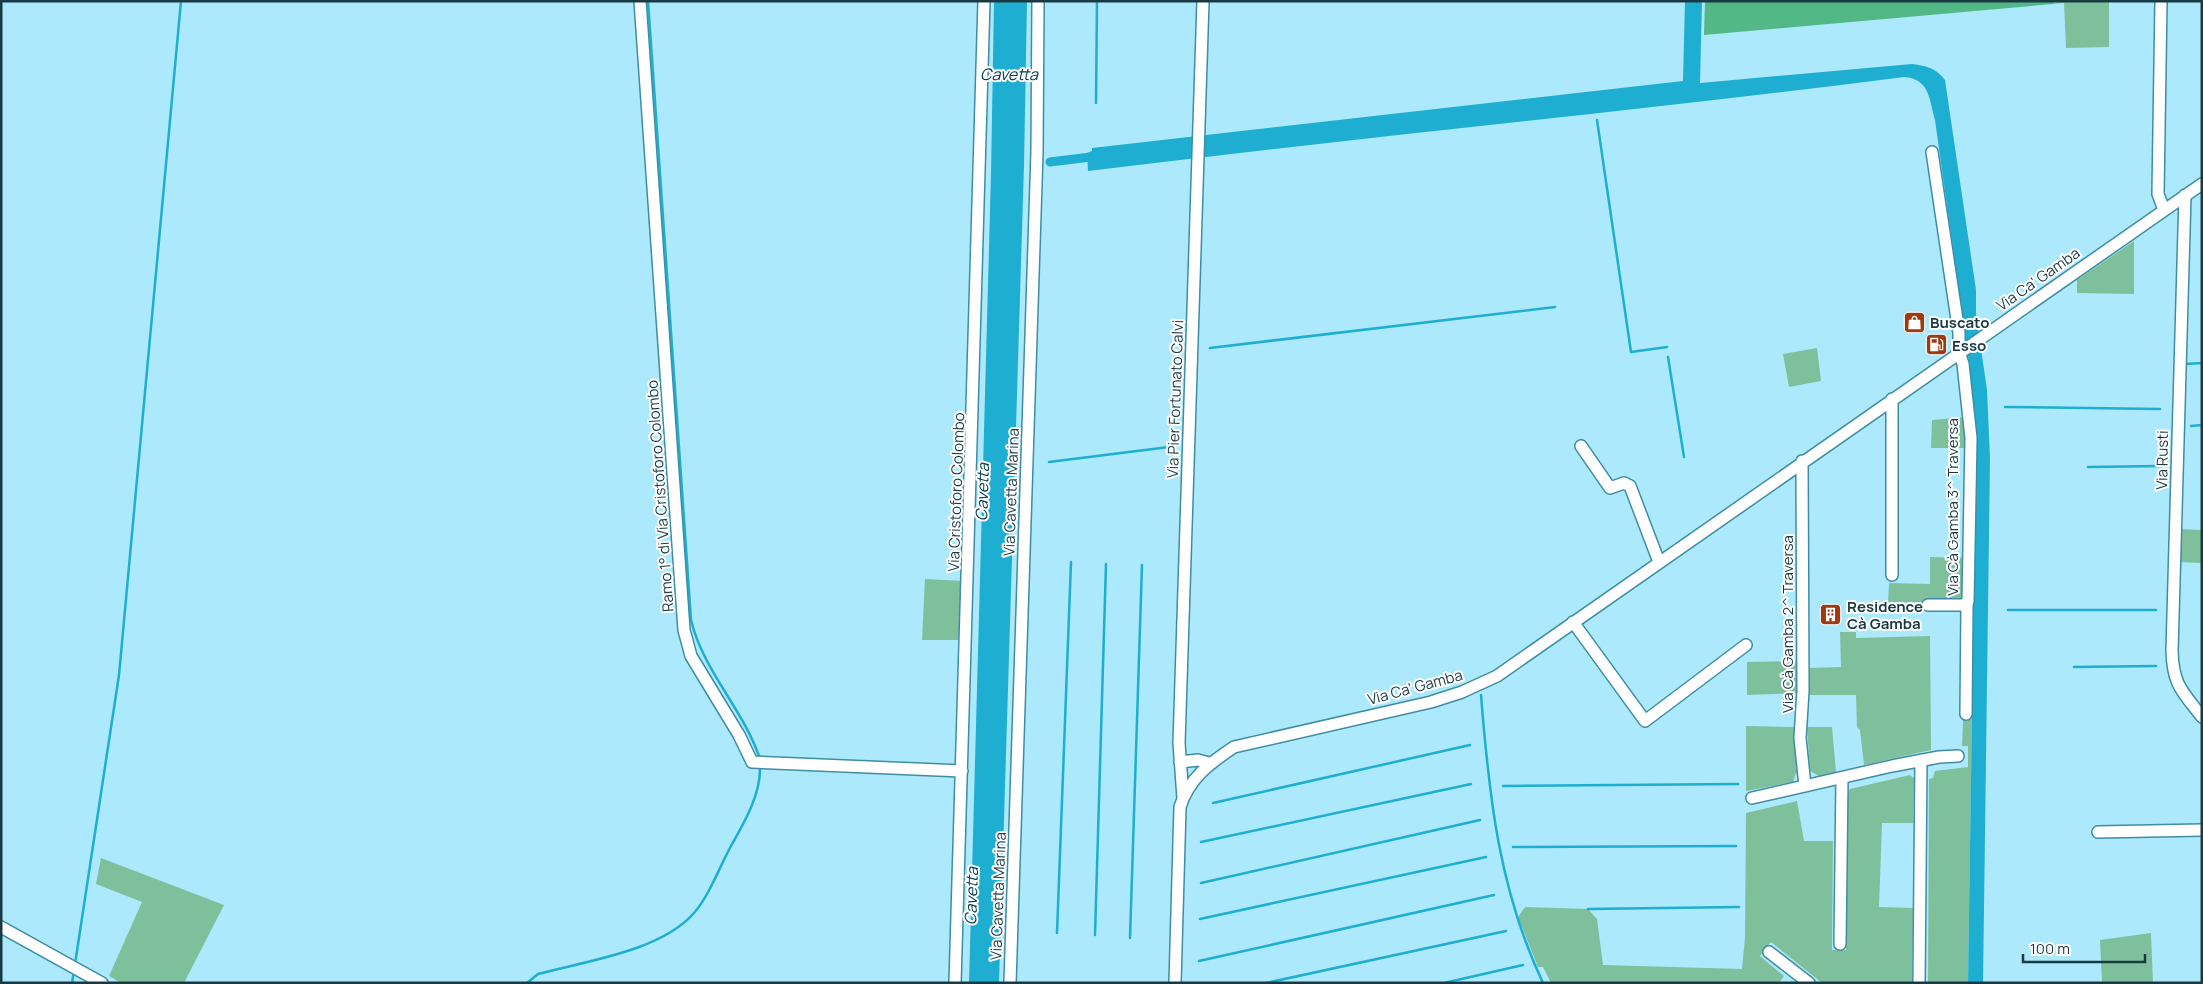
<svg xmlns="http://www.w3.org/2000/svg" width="2203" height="984" font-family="Manrope,sans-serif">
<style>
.green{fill:#7ec09c}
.forest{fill:#51b886}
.water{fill:#1eaed1}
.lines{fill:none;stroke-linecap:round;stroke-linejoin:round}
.stream{stroke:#1eaed1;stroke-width:2.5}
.canal{stroke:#1eaed1;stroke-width:9}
.minor-casing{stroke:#3f8da4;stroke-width:14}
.minor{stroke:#fff;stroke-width:11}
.labels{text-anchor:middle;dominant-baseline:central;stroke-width:4;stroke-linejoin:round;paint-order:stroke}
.street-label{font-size:15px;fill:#193a43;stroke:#fff}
.poi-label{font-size:15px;font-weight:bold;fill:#193a43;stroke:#fff;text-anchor:start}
.water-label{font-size:16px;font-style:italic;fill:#064150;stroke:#fff}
</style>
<rect width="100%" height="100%" fill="#ace9fc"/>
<!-- green -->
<path class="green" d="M2053 1H2109V47L2066 48 2064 3 2053 4Z
M2134 241V294L2077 293V280Z
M1817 348 1821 381 1789 387 1783 354Z
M1968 353 1976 441 1968 983H1928L1929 779 1933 778 1935 771 1968 767V746H1962L1971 529 1963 357Z
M1965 417 1966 448H1931L1932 420Z
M2179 529 2202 530V563L2178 562Z
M1930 557 1964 558 1965 601 1888 603 1889 583 1930 584Z
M925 579 964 581 962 640H922Z
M1840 632H1856V638L1930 636 1931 750 1864 765 1860 730 1857 727 1856 695H1807L1808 668 1841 667Z
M1799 661 1800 693 1747 695V662Z
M1746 726 1795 727 1799 773H1796L1793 782 1746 791Z
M1807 727H1832L1836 772 1819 776 1810 771Z
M1910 775 1914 778 1913 823H1882L1879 907 1913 908 1912 983H1822L1771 942 1760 956 1784 976 1779 983H1551L1543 967H1538L1518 917 1525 907 1588 909 1597 919 1603 965 1742 969 1745 938 1746 813 1797 801 1804 841H1833L1832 950H1846L1847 793 1850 789Z
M101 858 224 905 184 983H121L109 976 142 902 96 884Z
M2151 933 2153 983H2102L2100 940Z"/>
<!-- forest -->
<path class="forest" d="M1705 1H2053V4L1704 35Z"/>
<!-- water -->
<path class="water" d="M994 1H1027L1024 165 999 983H969L991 174Z
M1685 1H1702L1700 83 1912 64C1927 66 1936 68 1945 80L1976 290V315L1987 390 1990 458 1983 983H1968L1976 441 1969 362 1935 120C1929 99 1930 79 1904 77 1632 112 1360 137 1088 171L1087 153 1092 151V148L1683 81Z"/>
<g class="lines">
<!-- stream -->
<path class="stream" d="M648 1 691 620C703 670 742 708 759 756
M1096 103 1097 1
M1597 120 1631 352 1667 347
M1210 348 1555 307
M1668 357 1684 457
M2185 364 2202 363
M2005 407 2160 409
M2191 426 2202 425
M1049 462 1169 447
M2088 467 2162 466
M2008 610H2156
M2074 667 2156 666
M1481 695C1489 796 1499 890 1543 983
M1503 786 1738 784
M1213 803 1470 745
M1201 842 1471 784
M1513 847 1736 846
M1201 883 1480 820
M1588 909 1739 907
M1200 919 1486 857
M1057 933 1071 562
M1095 935 1106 564
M1130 938 1142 565
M1199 961 1494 895
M75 964 119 675 181 1
M72 983 74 971
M527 983 538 974C586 961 661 951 694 913 709 896 720 866 731 846 744 823 760 796 760 769
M1266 983 1506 931
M1444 983 1523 965"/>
<!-- canal -->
<path class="canal" d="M1050 162 1099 156"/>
<defs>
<path id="minor" d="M640 1 684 630 691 656 739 735 752 762 962 771
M2161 1 2158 194 2164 210
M2185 195 2172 651C2173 685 2182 691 2202 717
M1892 399V575
M1581 446 1610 488 1624 483 1630 486 1659 562
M1802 461 1803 691 1800 738 1805 786
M1928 605H1963L1968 602 1971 438 1963 364 1959 352V333L1932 152
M1573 622 1645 721 1746 645
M1966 714 1967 604
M1180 762 1198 760 1209 763
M1183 798 1179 743 1203 1
M1752 798 1892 766 1939 757 1958 756
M2098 832 2202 830
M1 927 102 983
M1840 944 1842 778
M1769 952 1809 983
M955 983 984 1
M1010 983 1037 152 1038 1
M1175 983 1180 807C1189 778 1210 763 1234 747L1431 702 1462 692 1497 676 2202 184
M1919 983 1921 760"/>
</defs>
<!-- minor casing -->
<use href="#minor" class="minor-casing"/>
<!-- minor -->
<use href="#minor" class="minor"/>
</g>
<!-- icons -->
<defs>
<symbol id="shop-square" viewBox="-11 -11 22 22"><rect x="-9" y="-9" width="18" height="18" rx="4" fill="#9f390e" stroke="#fff"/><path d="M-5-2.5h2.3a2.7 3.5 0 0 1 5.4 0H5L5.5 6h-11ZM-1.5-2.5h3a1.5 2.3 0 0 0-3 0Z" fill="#fff"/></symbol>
<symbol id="fuel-square" viewBox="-11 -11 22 22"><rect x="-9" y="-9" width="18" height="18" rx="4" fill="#9f390e" stroke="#fff"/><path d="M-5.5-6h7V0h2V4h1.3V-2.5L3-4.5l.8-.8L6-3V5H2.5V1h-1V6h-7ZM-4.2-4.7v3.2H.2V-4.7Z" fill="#fff"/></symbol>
<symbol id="building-square" viewBox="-11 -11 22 22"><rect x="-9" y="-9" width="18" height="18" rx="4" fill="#9f390e" stroke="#fff"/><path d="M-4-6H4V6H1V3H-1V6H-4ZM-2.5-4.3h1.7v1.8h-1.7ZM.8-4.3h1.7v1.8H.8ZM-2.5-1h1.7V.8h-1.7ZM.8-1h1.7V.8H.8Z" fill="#fff"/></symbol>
</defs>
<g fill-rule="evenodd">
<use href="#shop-square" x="1902" y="310" width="25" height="25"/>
<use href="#fuel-square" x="1924" y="332" width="25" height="25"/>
<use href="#building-square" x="1818" y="602" width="25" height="25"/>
</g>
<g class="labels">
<!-- street labels -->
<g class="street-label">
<text transform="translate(2038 279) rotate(-35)">Via Ca' Gamba</text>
<text transform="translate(1175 399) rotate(-88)">Via Pier Fortunato Calvi</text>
<text transform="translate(2162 460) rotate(-89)">Via Rusti</text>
<text transform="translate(956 492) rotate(-88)">Via Cristoforo Colombo</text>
<text transform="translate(1011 492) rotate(-88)">Via Cavetta Marina</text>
<text transform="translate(660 496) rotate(-94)">Ramo 1° di Via Cristoforo Colombo</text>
<text transform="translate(1952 507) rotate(-90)">Via Cà Gamba 3^ Traversa</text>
<text transform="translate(1787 624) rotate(-90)">Via Cà Gamba 2^ Traversa</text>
<text transform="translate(1415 687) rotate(-15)">Via Ca' Gamba</text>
<text transform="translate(998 896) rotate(-88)">Via Cavetta Marina</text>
</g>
<!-- poi labels -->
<g class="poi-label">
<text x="1930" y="322">Buscato</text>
<text x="1952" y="345">Esso</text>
<text x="1847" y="606">Residence<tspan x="1847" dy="17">Cà Gamba</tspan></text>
</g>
<!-- water labels -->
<g class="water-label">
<text x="1009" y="74">Cavetta</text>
<text transform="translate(982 492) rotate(-88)">Cavetta</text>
<text transform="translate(971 896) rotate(-88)">Cavetta</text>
</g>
</g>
<!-- border -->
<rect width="2203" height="984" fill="none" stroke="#193a43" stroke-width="5"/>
<!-- scale -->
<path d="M2023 954v8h122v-8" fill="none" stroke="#193a43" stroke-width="2.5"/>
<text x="2030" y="954" font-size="15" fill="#193a43" stroke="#ffffff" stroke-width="4" paint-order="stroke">100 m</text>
</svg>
